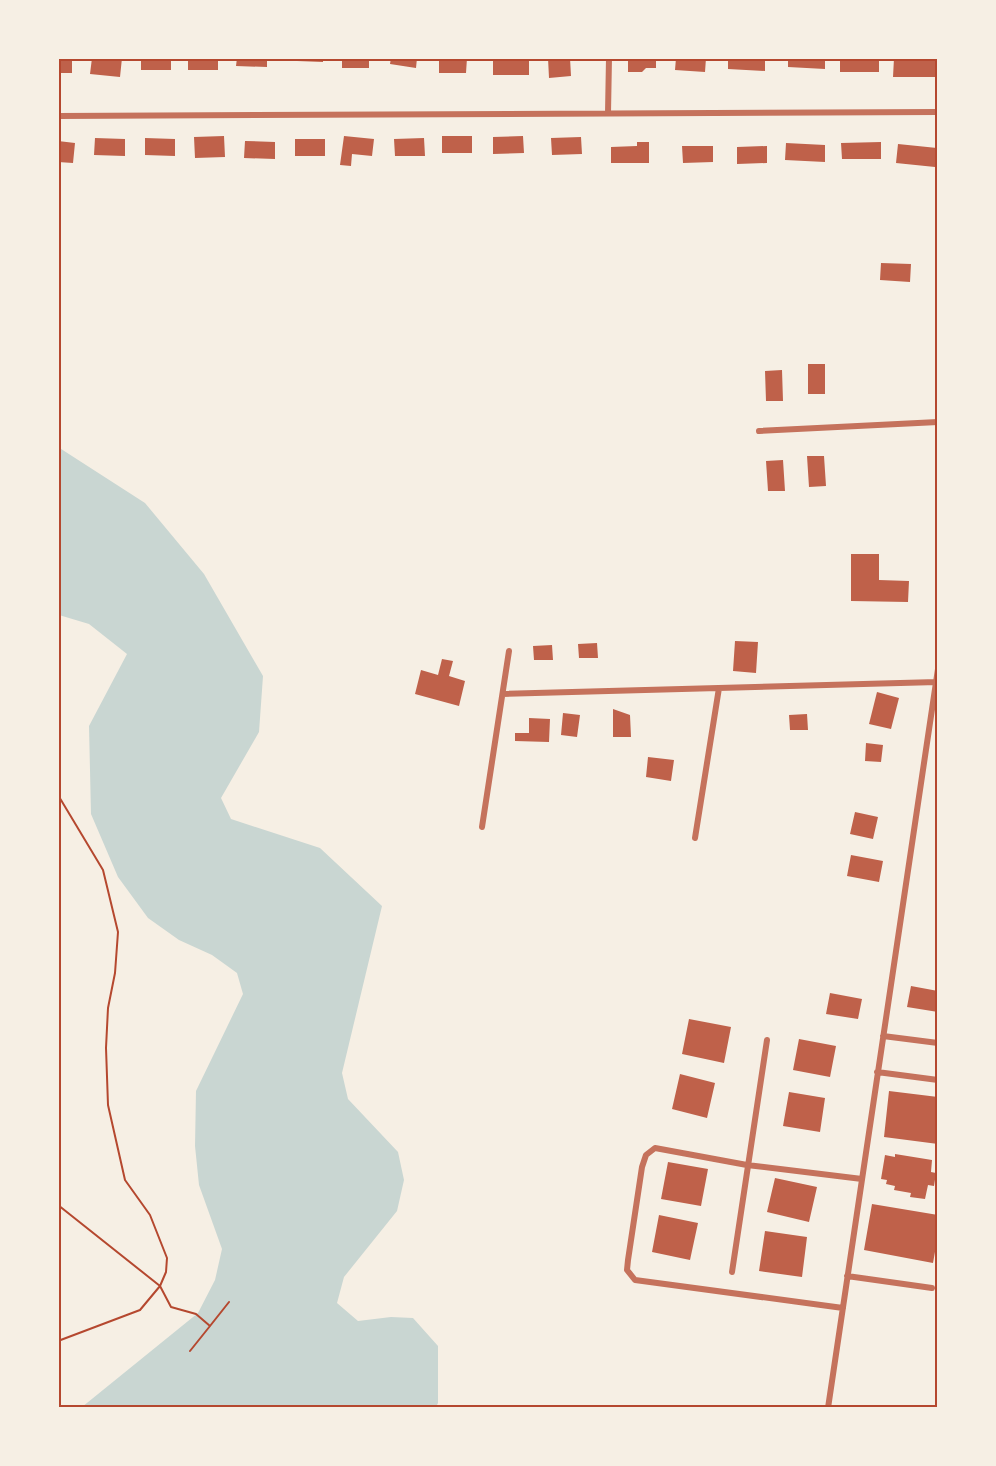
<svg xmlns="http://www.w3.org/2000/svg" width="996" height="1466" font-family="Quicksand,sans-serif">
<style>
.water{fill:#c9d6d2}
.building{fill:#bf614a}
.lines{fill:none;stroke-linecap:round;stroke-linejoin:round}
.path{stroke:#b5482f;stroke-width:2}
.minor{stroke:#c5725c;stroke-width:6}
.neatline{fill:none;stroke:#b5482f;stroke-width:2}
</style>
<rect width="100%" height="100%" fill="#f6efe4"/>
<!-- water -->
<path class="water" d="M58 447 145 503 204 574 263 676 259 732 221 798 231 819 320 848 382 906 342 1073 348 1099 398 1152 404 1180 397 1211 344 1277 337 1303 358 1321 391 1317 413 1318 438 1346V1403L436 1407H82L198 1313 215 1280 222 1249 199 1185 195 1146 196 1091 243 994 237 973 212 955 179 940 148 918 118 877 91 814 89 726 127 654 89 624 59 615Z"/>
<!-- building -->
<path class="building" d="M58 58H72V73H58Z
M92 58H122L120 77 90 74Z
M141 58H171V70H141Z
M188 58H218V70H188Z
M237 58H267V67L236 66Z
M297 58H323V62L297 61Z
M342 58H369V68H342Z
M391 58H417L416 68 390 64Z
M439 58H467L466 73H439Z
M493 58H529V75H493Z
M548 58H570L571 76 549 78Z
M628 58H656V68H646L642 72H628Z
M676 58H706L705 72 675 70Z
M728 58H765V71L728 69Z
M788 58H825V69L788 67Z
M840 58H879V72H840Z
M894 58H938V77H893Z
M224 136 225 157 195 158 194 137Z
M344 136 374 139 372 156 352 154 351 166 340 165Z
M442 136H472V153H442Z
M523 136 524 153 493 154V137Z
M581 137 582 154 552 155 551 138Z
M95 138 125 139V156L94 155Z
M145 138 175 139V156L145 155Z
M424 138 425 156H395L394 139Z
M295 139H325V156H295Z
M58 141 75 143 73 163 58 162Z
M245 141 275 142V159L244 158Z
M637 142H649V163H611V147L637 146Z
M881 142V159H842L841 143Z
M786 143 825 145V162L785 160Z
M898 144 937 148 935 167 896 163Z
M682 146H713V162L683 163Z
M767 146V163L737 164V147Z
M881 263 911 264 910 282 880 280Z
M808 364H825V394H808Z
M782 370 783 401H766L765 371Z
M807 456H824L826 486 809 487Z
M783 460 785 491H768L766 461Z
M851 554H879V580L909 581 908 602 851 601Z
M735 641 758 642 756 673 733 671Z
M597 643 598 658H579L578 644Z
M552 645 553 660H534L533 646Z
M442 659 453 661 449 676 465 681 459 706 415 694 421 670 438 675Z
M877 692 899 698 891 729 869 724Z
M613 709 630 715 631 737H613Z
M563 713 580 715 577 737 561 735Z
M807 714 808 730H790L789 715Z
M529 718 550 719 549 742 515 741V733H529Z
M866 743 883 745 881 762 865 761Z
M648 757 674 760 671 781 646 777Z
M855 812 878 817 873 839 850 834Z
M851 855 883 861 879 882 847 876Z
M911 986 938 991V1012L907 1007Z
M830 993 862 999 858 1019 826 1014Z
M689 1019 731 1027 724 1063 682 1054Z
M799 1039 836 1046 830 1077 793 1070Z
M680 1074 715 1083 707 1118 672 1109Z
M889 1091 938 1097V1144L884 1137Z
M789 1092 825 1098 820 1132 783 1126Z
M895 1154 932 1160 931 1172 936 1173 934 1186 928 1185 925 1199 910 1197 911 1193 894 1190 895 1186 886 1184 887 1180 881 1179 885 1155 895 1157Z
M668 1162 708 1169 701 1206 661 1199Z
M775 1178 817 1187 809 1222 767 1212Z
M872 1204 938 1215V1235L933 1263 864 1250Z
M659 1215 698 1223 690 1260 652 1252Z
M765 1231 807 1237 802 1277 759 1271Z"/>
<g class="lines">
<!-- path -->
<path class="path" d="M58 795 103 870 118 932 115 973 108 1008 106 1048 108 1105 125 1180 150 1215 167 1258 166 1272 160 1286 140 1310 58 1341
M58 1205 160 1286 171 1307 196 1314 210 1326 229 1302
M190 1351 210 1326"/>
<!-- minor -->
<path class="minor" d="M608 113 609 58
M58 116 938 112
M759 431 938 422
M503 694 937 682
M482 827 509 651
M695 838 719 688
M883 1036 938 1043
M877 1072 938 1080
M732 1272 767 1040
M847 1276 932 1288
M843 1308 635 1280 627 1270 628 1260 642 1167 646 1155 655 1148 747 1165 862 1179
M828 1408 938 669"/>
</g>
<!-- border -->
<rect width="996" height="1466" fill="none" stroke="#f6efe4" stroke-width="120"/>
<rect x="60" y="60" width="876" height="1346" class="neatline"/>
</svg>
